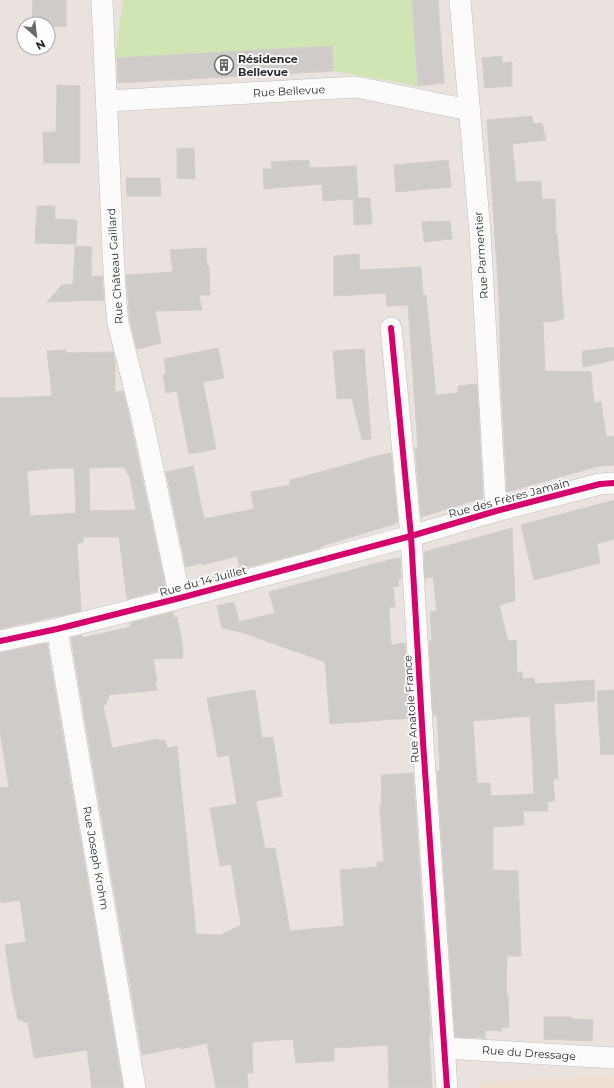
<svg xmlns="http://www.w3.org/2000/svg" width="614" height="1088" font-family="Montserrat,sans-serif">
<style>
.education{fill:#eddfd2}
.green{fill:#d1e5b4}
.building{fill:#cfcbc8;stroke:#d4cecb;fill-rule:evenodd}
.lines{fill:none;stroke-linecap:round;stroke-linejoin:round}
.minor-casing{stroke:#c1bfc0;stroke-width:22}
.minor{stroke:#fcfbfa;stroke-width:21}
.cycleway-casing{stroke:#fff;stroke-width:8}
.cycleway{stroke:#d6006c;stroke-width:6}
.labels{text-anchor:middle;dominant-baseline:central;stroke-width:3.5;stroke-linejoin:round;paint-order:stroke}
.poi-label{font-size:11px;font-weight:bold;fill:#292929;stroke:#fff;text-anchor:start}
.street-label{font-size:11px;fill:#292929;stroke:#fff}
</style>
<rect width="100%" height="100%" fill="#e9e2de"/>
<!-- education -->
<path class="education" d="M614 1075V1088H481L480 1082Z"/>
<!-- green -->
<path class="green" d="M123 0H412L418 86 333 71 331 46 115 58Z"/>
<!-- building -->
<path class="building" d="M33 0H66V27L48 26V24H32Z
M412 0H438L444 83 418 86Z
M332 46 333 71 118 83 117 58Z
M502 56V63L512 62V86L485 88 482 58Z
M57 85 80 86V163H44L43 132H56Z
M532 116 533 124 542 123 546 140 512 144 516 182 541 181 542 199H555L556 233H557L564 318 557 321 543 322 545 371 591 372 594 403 601 402 606 437 614 436V465L599 466 507 492 501 382 499 297 487 120Z
M194 148 195 179 177 178V149Z
M309 160 310 168 356 166 358 198H370L372 224 354 225 353 199 323 201 322 184 264 189 263 169H272L271 162Z
M448 160 451 187 396 192 394 165Z
M126 178H160L161 196H127Z
M37 206H55V219L77 220 76 244 35 243Z
M450 221 452 239 424 242 422 222Z
M75 246 92 247 91 276H102L104 300 47 302 62 285 73 284Z
M206 248 207 266H209L210 295H199L202 310 155 311 161 343 137 349 130 321 126 275 173 272 170 250Z
M359 254 360 270 421 267 423 295H426L436 395 458 393V386L477 384 483 498 421 517 415 448 418 447 408 305 387 306 386 293 334 296V256Z
M614 347V360L583 367 582 351Z
M218 348 224 378 203 382 216 449 189 454 177 391 166 393 163 375 166 374 164 359Z
M364 349 371 439 362 440 352 398 337 399 333 351Z
M66 350V353L113 352 115 362V392L123 391 130 421 166 589 127 599 119 537H83V543H77L81 611 0 629V398L52 396 47 351ZM124 467 130 478 136 510 90 511 89 468ZM57 468H74L76 513 30 516 27 471Z
M391 453 398 522 394 523V524L325 545 318 549 240 569 237 556 202 565 201 563 186 567 166 472 193 466 204 519 254 509 251 492 290 485V480L350 464 372 457Z
M614 500V539L597 544 600 563 534 580 521 525Z
M512 528 515 601 499 605 508 641 516 640 517 673 522 672 523 679 534 678 535 684 594 680 595 701 554 704 558 779H553L555 801 547 802 548 811H523L524 825 493 827V870L518 871 521 956H507L506 995H508L509 1027H502V1031L485 1030V1038L455 1037 437 771H440L437 715H433L429 641H432L430 612 437 611 433 577 425 578 424 552ZM530 716 534 794 491 796 490 783H477L473 721Z
M397 558V559L400 558 401 579H398L399 586 393 587 395 607H389L391 645 405 643 410 718 330 724 325 662 241 632 222 628 217 606 234 602 239 622 275 613 269 592Z
M173 612 174 618 177 617 182 643 183 658 153 659 157 681H155L157 690 108 695 109 699 106 700 107 704 103 705 112 748 158 739 159 741 165 740 167 748 177 746 196 934 221 935 241 925 231 864 220 866 210 808 237 804 229 755 218 757 207 698 255 690 262 738 273 737 282 796 256 801 265 849 275 848 290 931 344 926 340 870 377 867V862H384L380 811V804H382L381 793H382L381 775 413 773 431 1036H429L432 1088H389L388 1045 334 1048V1061L296 1063 293 1039 252 1042 253 1073H247L248 1088H216L207 1043 181 1049V1047L142 1055 71 638 82 635V638L131 627 130 623Z
M47 643 123 1088H92L87 1050 34 1058 28 1022H23V1019L18 1020 12 991 5 945 26 942 20 900 1 903 0 894V788L9 787 0 732V653Z
M614 690V754L601 755 597 691Z
M544 1017H572V1019L593 1020 592 1041 544 1039Z"/>
<g class="lines">
<defs>
<path id="minor" d="M102 0 113 252 116 303 118 323 142 418 180 598
M460 0 480 233 496 511
M107 101 356 87 469 110
M391 328 411 536 423 742 447 1088
M57 629 135 1088
M0 641 57 629 180 598 411 536 496 511 600 484 614 483
M444 1048 614 1058"/>
</defs>
<!-- minor casing -->
<use href="#minor" class="minor-casing"/>
<!-- minor -->
<use href="#minor" class="minor"/>
<defs>
<path id="cycleway" d="M391 328 411 536 423 742 447 1088
M0 641 57 629 180 598 411 536 496 511 600 484 614 483"/>
</defs>
<!-- cycleway casing -->
<use href="#cycleway" class="cycleway-casing"/>
<!-- cycleway -->
<use href="#cycleway" class="cycleway"/>
</g>
<!-- icons -->
<defs>
<symbol id="building-ring" viewBox="-11 -11 22 22"><circle r="9.5" fill="#fff" stroke="#6c6a68" stroke-width="1.5"/><path d="M-4-6H4V6H1V3H-1V6H-4ZM-2.5-4.3h1.7v1.8h-1.7ZM.8-4.3h1.7v1.8H.8ZM-2.5-1h1.7V.8h-1.7ZM.8-1h1.7V.8H.8Z" fill="#6c6a68"/></symbol>
</defs>
<g fill-rule="evenodd">
<use href="#building-ring" x="213" y="54" width="22" height="22"/>
</g>
<g class="labels">
<!-- poi labels -->
<g class="poi-label">
<text x="238" y="59">Résidence<tspan x="238" dy="13">Bellevue</tspan></text>
</g>
<!-- street labels -->
<g class="street-label">
<text transform="translate(289 91) rotate(-3)">Rue Bellevue</text>
<text transform="translate(481 255) rotate(-94)">Rue Parmentier</text>
<text transform="translate(115 266) rotate(-94)">Rue Château Gaillard</text>
<text transform="translate(509 498) rotate(-15)">Rue des Frères Jamain</text>
<text transform="translate(203 581) rotate(-15)">Rue du 14 Juillet</text>
<text transform="translate(411 709) rotate(-94)">Rue Anatole France</text>
<text transform="translate(96 858) rotate(80)">Rue Joseph Krohm</text>
<text transform="translate(529 1053) rotate(4)">Rue du Dressage</text>
</g>
</g>
<!-- north arrow -->
<g transform="translate(36 36) rotate(152)"><circle r="19" fill="#ffffff" stroke="#a9a9a9"/>
<path d="M0-3L7 15L0 10L-7 15Z" fill="#6c6a68"/>
<text y="-6" font-size="11" font-weight="bold" text-anchor="middle" fill="#292929">N</text>
</g>
</svg>
